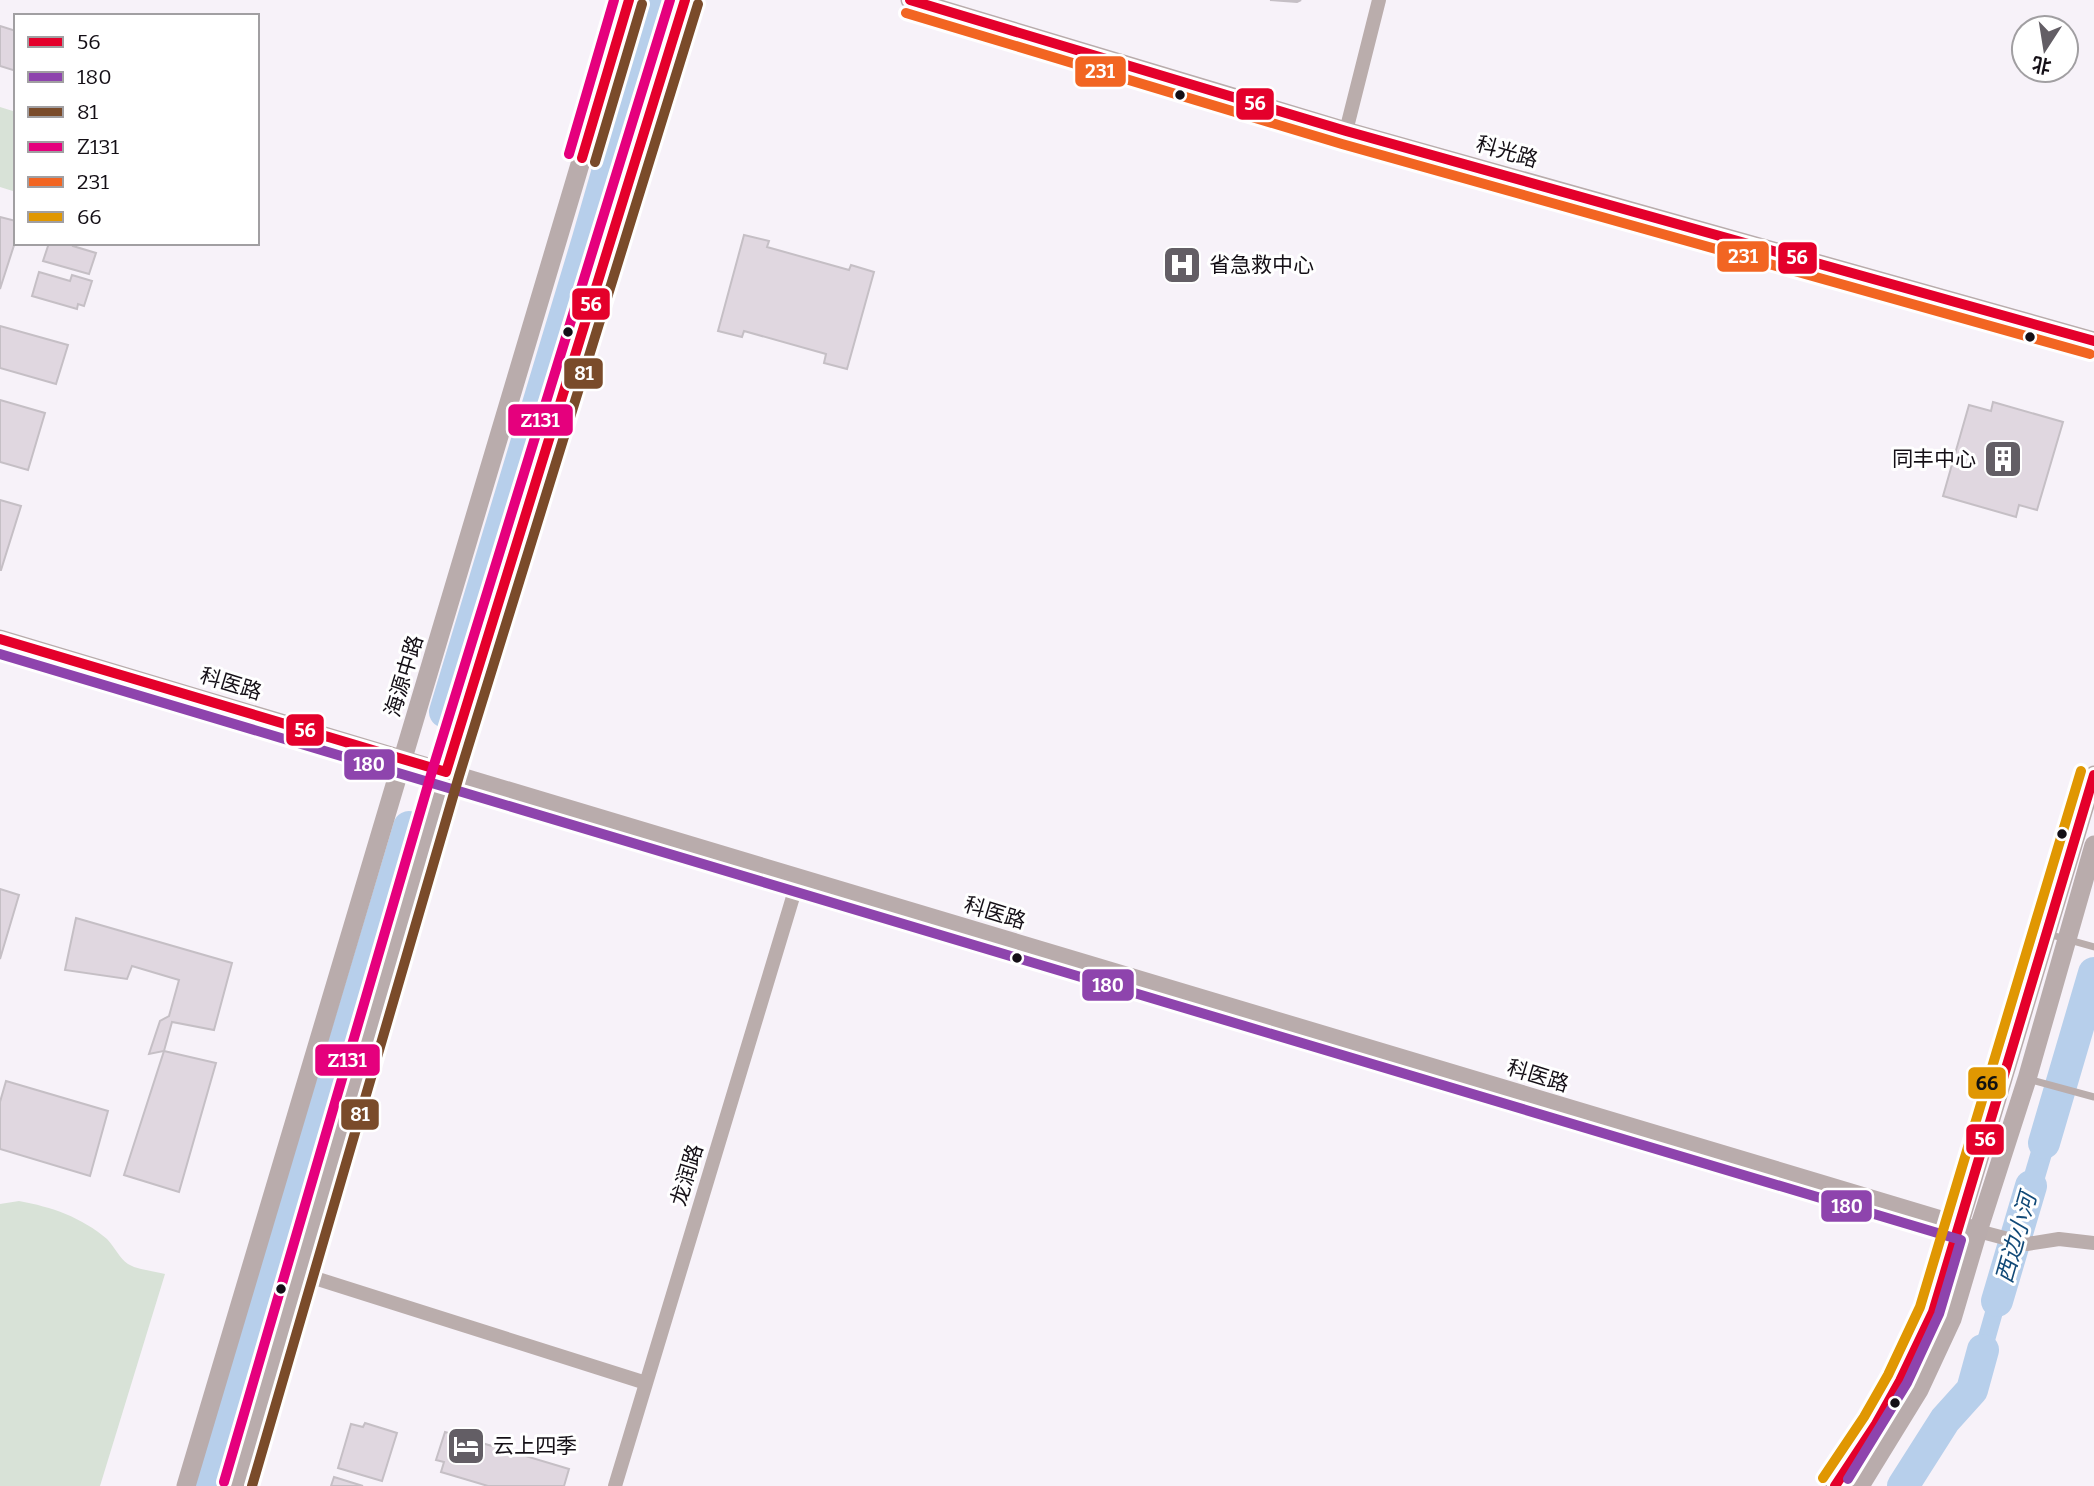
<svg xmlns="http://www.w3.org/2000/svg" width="2094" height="1486" font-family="Bitter,'Noto Sans SC',serif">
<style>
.green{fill:#d8e2d7}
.water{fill:#b7cfeb}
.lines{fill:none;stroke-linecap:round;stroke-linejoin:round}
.river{stroke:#b7cfeb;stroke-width:32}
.building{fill:#e0d7e0;stroke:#c5bfc5;stroke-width:2}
.lane{stroke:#baadac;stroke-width:7}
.street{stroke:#baadac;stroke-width:14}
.secondary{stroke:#b9acac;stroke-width:19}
.bus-1-casing{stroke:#fff;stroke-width:16}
.bus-2-casing{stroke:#fff;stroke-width:16}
.bus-3-casing{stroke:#fff;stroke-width:16}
.bus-4-casing{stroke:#fff;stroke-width:16}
.bus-5-casing{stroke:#fff;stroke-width:16}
.bus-6-casing{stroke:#fff;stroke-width:16}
.bus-1{stroke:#e4002b;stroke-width:10}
.bus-2{stroke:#8e44ad;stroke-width:10}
.bus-3{stroke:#7a4b2a;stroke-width:10}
.bus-4{stroke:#e5007d;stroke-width:10}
.bus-5{stroke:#f26522;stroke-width:10}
.bus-6{stroke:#e09702;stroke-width:10}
.bus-dot{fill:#140f16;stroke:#fff;stroke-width:2.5}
.labels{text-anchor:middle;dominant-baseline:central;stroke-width:6;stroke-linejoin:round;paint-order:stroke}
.street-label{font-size:21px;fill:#140f16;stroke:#fff}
.poi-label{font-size:21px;fill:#140f16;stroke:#fff;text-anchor:start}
.water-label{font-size:23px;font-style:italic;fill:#124a78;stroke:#fff}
.line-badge{stroke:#fff;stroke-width:2.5}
.badge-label{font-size:19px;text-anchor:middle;font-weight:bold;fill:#fff}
.pale-badge-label{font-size:19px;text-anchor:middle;font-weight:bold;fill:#111}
</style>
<rect width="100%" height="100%" fill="#f7f2f9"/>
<!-- green -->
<path class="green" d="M0 107 16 112V192L0 187Z
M19 1201C52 1207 81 1217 107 1239 114 1246 120 1259 128 1264 138 1270 154 1271 165 1274L100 1486H0V1204Z"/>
<!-- water -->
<path class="water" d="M2088 961 2094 963V1012L2072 1086 2053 1080Z
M2047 1097 2067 1104 2030 1229 2009 1225Z
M2001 1256 2018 1260 1980 1394 1964 1385Z
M1937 1415 1952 1425 1912 1486H1890Z"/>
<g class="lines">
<!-- river -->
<path class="river" d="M445 712 588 239 657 0
M2044 1143 2094 973
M1997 1301 2031 1186
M211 1486 409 827
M1903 1486 1945 1420 1972 1390 1983 1350"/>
</g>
<!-- building -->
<path class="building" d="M1270 0H1301L1297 2Z
M0 26 16 31V71L0 66Z
M0 217 16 221V239L0 289Z
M744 235 769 241 767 247 849 270 851 265 874 272 847 369 824 363 826 354 744 331 742 337 718 331Z
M49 243H74L73 246 96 253 89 274 43 261Z
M39 272 70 281 72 275 92 281 84 306 78 304 77 309 32 296Z
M0 326 68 345 56 384 0 368Z
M0 400 45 413 28 470 0 462Z
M1993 402 2063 422 2037 510 2019 505 2016 517 1943 496 1969 405 1991 411Z
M0 500 21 506 1 570H0Z
M0 889 19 895 0 959Z
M76 918 232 963 214 1030 172 1022 164 1051 149 1054 160 1021 169 1016 179 980 132 966 127 979 65 970Z
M164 1051 216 1063 179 1192 124 1175Z
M6 1081 108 1111 90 1176 0 1149V1102Z
M365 1423 397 1433 382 1481 338 1468 351 1424 363 1427Z
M445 1432 569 1469 564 1486H488L441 1472 444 1462 436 1460Z
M334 1477 363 1486H331Z"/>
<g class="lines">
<!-- lane -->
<path class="lane" d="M2048 934 2094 947
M2028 1079 2094 1097"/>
<!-- street -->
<path class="street" d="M1346 131 1379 0
M1978 1231 2027 1244 2059 1239 2094 1243
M299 1273 646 1383
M615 1486 799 877"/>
<!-- secondary -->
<path class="secondary" d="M910 0 1346 131 2094 341
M0 639 1978 1231
M186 1486 629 0
M237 1486 446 772 685 0
M1835 1486 1876 1424 1900 1381 1933 1312 2094 775
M1860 1486 1919 1390 1952 1319 1978 1231 2027 1079 2094 845"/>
<defs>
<path id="bus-1" d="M910 0 1346 131 2094 341
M582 158 629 0
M0 639 446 772 685 0
M1835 1486 1876 1424 1900 1381 1933 1312 2094 775"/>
<path id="bus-2" d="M0 654 1961 1240 1939 1314 1907 1383 1848 1479"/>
<path id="bus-3" d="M595 162 642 4
M252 1486 459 776 698 4"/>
<path id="bus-4" d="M569 154 614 0
M224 1482 433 768 670 0"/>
<path id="bus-5" d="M906 13 1342 144 2090 354"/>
<path id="bus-6" d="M1823 1478 1864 1417 1888 1375 1920 1307 2081 771"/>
</defs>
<!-- bus-1 casing -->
<use href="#bus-1" class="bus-1-casing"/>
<!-- bus-2 casing -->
<use href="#bus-2" class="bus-2-casing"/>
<!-- bus-3 casing -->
<use href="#bus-3" class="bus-3-casing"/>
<!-- bus-4 casing -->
<use href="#bus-4" class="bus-4-casing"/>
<!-- bus-5 casing -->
<use href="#bus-5" class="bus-5-casing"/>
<!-- bus-6 casing -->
<use href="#bus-6" class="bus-6-casing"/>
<!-- bus-1 -->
<use href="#bus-1" class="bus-1"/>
<!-- bus-2 -->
<use href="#bus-2" class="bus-2"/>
<!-- bus-3 -->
<use href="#bus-3" class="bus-3"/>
<!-- bus-4 -->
<use href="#bus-4" class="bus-4"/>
<!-- bus-5 -->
<use href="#bus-5" class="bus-5"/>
<!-- bus-6 -->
<use href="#bus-6" class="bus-6"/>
</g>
<!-- icons -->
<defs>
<symbol id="hospital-square" viewBox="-11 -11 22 22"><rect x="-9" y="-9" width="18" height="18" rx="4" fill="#635e65" stroke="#fff"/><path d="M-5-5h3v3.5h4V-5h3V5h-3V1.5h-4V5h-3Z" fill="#fff"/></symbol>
<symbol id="building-square" viewBox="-11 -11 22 22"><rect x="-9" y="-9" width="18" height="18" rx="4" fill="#635e65" stroke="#fff"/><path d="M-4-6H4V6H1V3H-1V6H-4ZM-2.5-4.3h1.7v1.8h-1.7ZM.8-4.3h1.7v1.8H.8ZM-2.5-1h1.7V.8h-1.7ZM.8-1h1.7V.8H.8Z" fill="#fff"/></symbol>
<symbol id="hotel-square" viewBox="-11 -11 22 22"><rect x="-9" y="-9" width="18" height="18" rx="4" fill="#635e65" stroke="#fff"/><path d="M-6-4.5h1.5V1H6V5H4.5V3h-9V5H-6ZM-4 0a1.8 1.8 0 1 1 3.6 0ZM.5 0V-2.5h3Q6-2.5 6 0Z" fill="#fff"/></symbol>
</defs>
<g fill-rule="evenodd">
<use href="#hospital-square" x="1160" y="243" width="44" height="44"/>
<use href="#building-square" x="1981" y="437" width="44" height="44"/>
<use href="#hotel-square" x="444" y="1424" width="44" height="44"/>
</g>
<!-- markers -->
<g class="bus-dot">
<circle cx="1180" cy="95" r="6"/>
<circle cx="568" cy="332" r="6"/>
<circle cx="2030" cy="337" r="6"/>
<circle cx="2062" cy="834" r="6"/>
<circle cx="1017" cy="958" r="6"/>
<circle cx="281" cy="1289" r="6"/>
<circle cx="1895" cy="1403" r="6"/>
</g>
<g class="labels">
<!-- street labels -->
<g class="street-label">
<text transform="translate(1507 152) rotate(16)">科光路</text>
<text transform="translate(404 676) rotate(-73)">海源中路</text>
<text transform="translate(231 684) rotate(17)">科医路</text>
<text transform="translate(995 913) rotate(17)">科医路</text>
<text transform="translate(1538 1076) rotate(17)">科医路</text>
<text transform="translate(687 1175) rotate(-73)">龙润路</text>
</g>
<!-- poi labels -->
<g class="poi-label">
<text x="1209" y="265">省急救中心</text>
<text x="1976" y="459" text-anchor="end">同丰中心</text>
<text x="493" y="1446">云上四季</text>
</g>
<!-- water labels -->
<g class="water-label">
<text transform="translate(2016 1238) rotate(-74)">西边小河</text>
</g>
</g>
<g class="line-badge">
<rect x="1074" y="55" width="53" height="33" rx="7" fill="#f26522"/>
<rect x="1235" y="87" width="40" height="34" rx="7" fill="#e4002b"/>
<rect x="1716" y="240" width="54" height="33" rx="7" fill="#f26522"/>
<rect x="1777" y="241" width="41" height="34" rx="7" fill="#e4002b"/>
<rect x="571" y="287" width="40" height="34" rx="7" fill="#e4002b"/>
<rect x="563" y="357" width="41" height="33" rx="7" fill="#7a4b2a"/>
<rect x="507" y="403" width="67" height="34" rx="7" fill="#e5007d"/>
<rect x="285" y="713" width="40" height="34" rx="7" fill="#e4002b"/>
<rect x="343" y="748" width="53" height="33" rx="7" fill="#8e44ad"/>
<rect x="1081" y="968" width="54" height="34" rx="7" fill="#8e44ad"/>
<rect x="314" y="1043" width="67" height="34" rx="7" fill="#e5007d"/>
<rect x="1967" y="1066" width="40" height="34" rx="7" fill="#e09702"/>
<rect x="340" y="1098" width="40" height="33" rx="7" fill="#7a4b2a"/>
<rect x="1965" y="1123" width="40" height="33" rx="7" fill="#e4002b"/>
<rect x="1820" y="1189" width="53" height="34" rx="7" fill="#8e44ad"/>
</g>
<g class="badge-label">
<text x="1100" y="78">231</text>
<text x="1255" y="110">56</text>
<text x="1743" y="263">231</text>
<text x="1797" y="264">56</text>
<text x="591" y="311">56</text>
<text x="584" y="380">81</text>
<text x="540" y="427">Z131</text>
<text x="305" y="737">56</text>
<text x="369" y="771">180</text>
<text x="1108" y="992">180</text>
<text x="347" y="1067">Z131</text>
<text x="360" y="1121">81</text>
<text x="1985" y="1146">56</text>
<text x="1847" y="1213">180</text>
</g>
<g class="pale-badge-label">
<text x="1987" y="1090">66</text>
</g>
<!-- legend -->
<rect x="14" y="14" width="245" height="231" fill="#ffffff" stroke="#a19fa2" stroke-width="2"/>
<rect x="28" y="37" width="35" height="10" fill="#e4002b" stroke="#a19fa2" stroke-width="2"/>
<text x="77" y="49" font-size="21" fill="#140f16">56</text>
<rect x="28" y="72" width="35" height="10" fill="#8e44ad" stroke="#a19fa2" stroke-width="2"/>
<text x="77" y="84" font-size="21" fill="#140f16">180</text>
<rect x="28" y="107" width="35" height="10" fill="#7a4b2a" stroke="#a19fa2" stroke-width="2"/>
<text x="77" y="119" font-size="21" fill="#140f16">81</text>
<rect x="28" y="142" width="35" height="10" fill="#e5007d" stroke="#a19fa2" stroke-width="2"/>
<text x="77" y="154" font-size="21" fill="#140f16">Z131</text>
<rect x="28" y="177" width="35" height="10" fill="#f26522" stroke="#a19fa2" stroke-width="2"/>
<text x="77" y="189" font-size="21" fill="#140f16">231</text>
<rect x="28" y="212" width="35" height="10" fill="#e09702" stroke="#a19fa2" stroke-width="2"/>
<text x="77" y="224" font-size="21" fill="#140f16">66</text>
<!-- north arrow -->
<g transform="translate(2045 49) rotate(192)"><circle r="33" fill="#ffffff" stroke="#a19fa2" stroke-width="2"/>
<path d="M0-5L12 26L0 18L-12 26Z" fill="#635e65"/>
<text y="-10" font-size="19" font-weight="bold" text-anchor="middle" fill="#140f16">北</text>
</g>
</svg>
